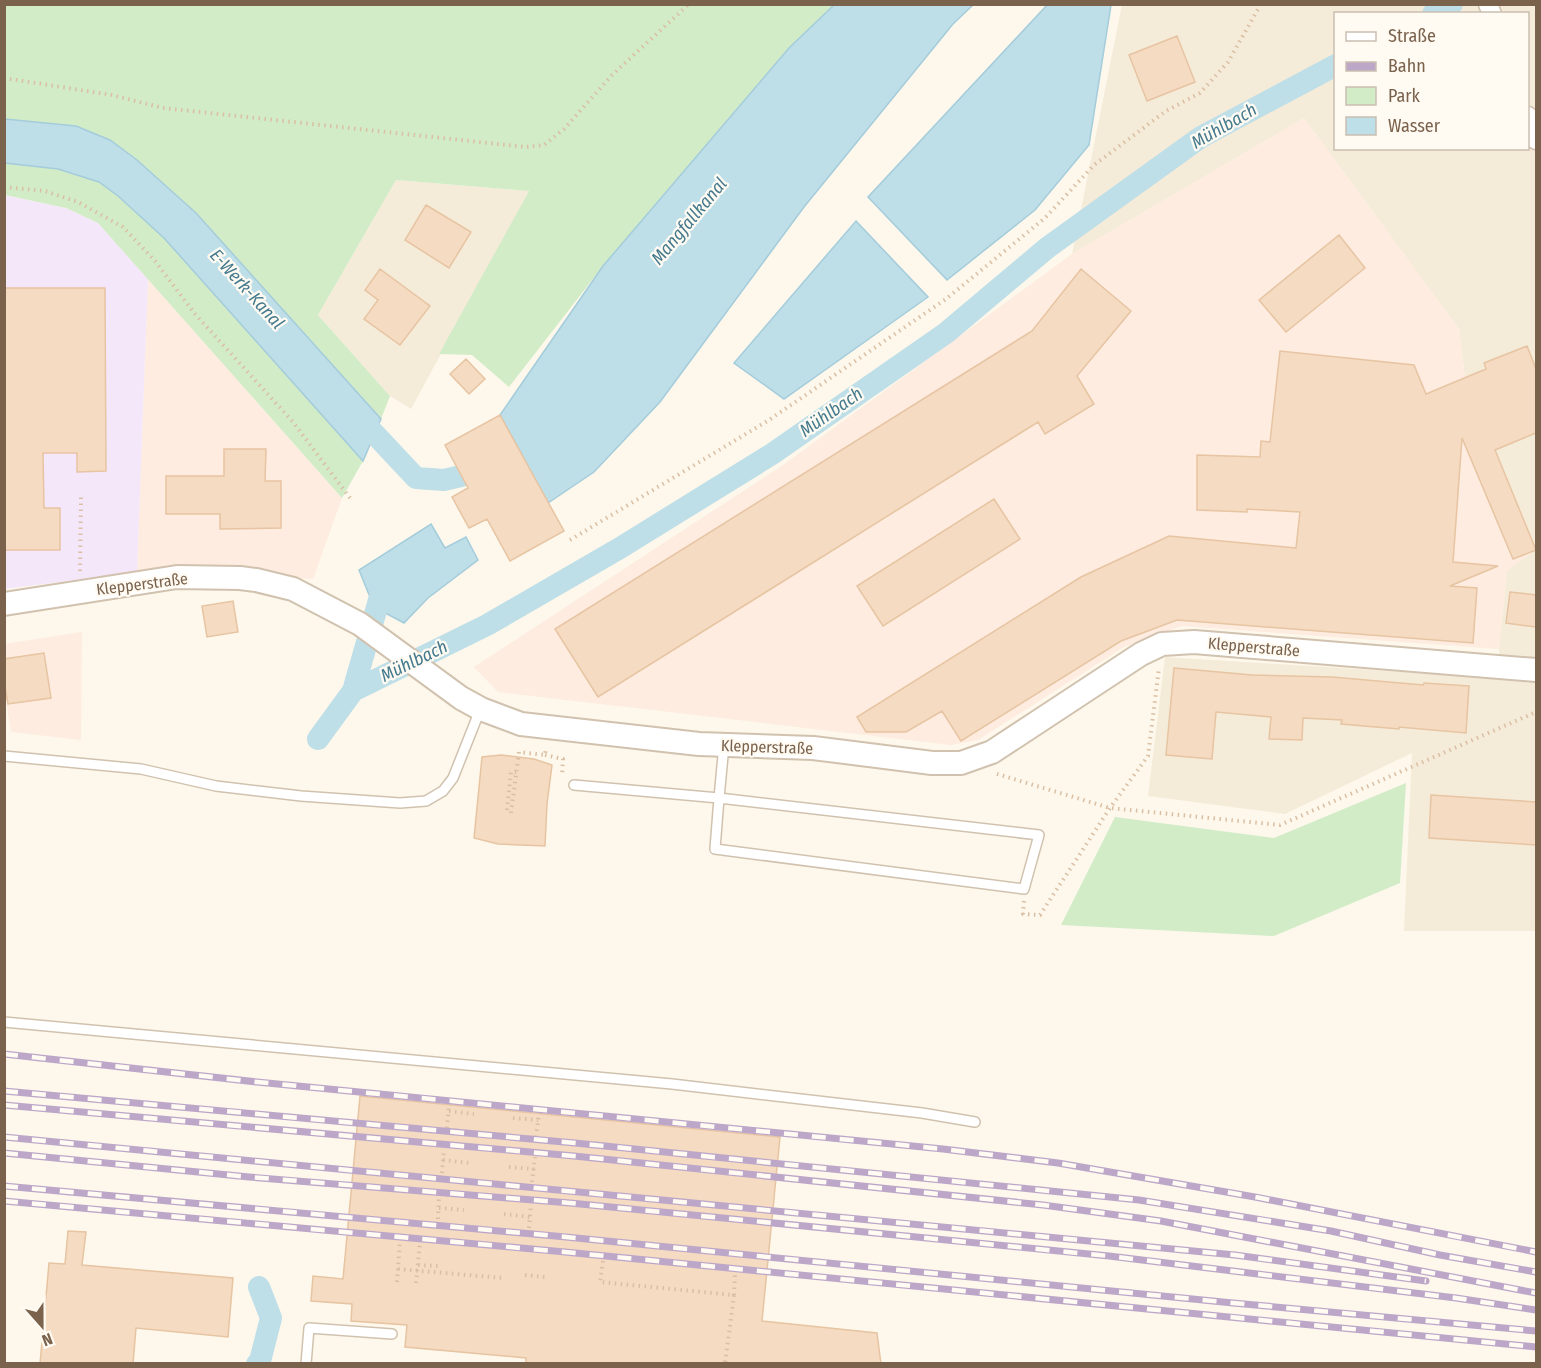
<svg xmlns="http://www.w3.org/2000/svg" width="1541" height="1368" font-family="'Fira Sans Condensed',sans-serif">
<style>
.residential{fill:#f5ebd9;fill-rule:evenodd}
.commercial{fill:#fdecdf}
.education{fill:#f5e7fa}
.green{fill:#d3ecc8}
.water{fill:#bedee8;stroke:#a4ccdb;stroke-width:1.5}
.lines{fill:none;stroke-linecap:round;stroke-linejoin:round}
.canal{stroke:#bedee8;stroke-width:22}
.building{fill:#f4dbc2;stroke:#e7c4a2;stroke-width:1.5}
.service-casing{stroke:#d1c2af;stroke-width:12}
.minor-casing{stroke:#d1c2af;stroke-width:21}
.tertiary-casing{stroke:#d1c2af;stroke-width:26}
.path{stroke:#dabfa4;stroke-width:4;stroke-dasharray:1.5 4.5;stroke-linecap:butt}
.service{stroke:#fff;stroke-width:9}
.minor{stroke:#fff;stroke-width:18}
.tertiary{stroke:#fff;stroke-width:22}
.rail-casing{stroke:#bda7c9;stroke-width:7}
.rail{stroke:#fffbf3;stroke-width:4.5;stroke-dasharray:14;stroke-linecap:butt}
.labels{text-anchor:middle;dominant-baseline:central;stroke-width:4.5;stroke-linejoin:round;paint-order:stroke}
.street-label{font-size:16px;fill:#7a624c;stroke:#fffbf3}
.water-label{font-size:18px;font-style:italic;fill:#457a8e;stroke:#fffbf3}
</style>
<rect width="100%" height="100%" fill="#fdf8eb"/>
<!-- residential -->
<path class="residential" d="M1122 5H1536V931H1404L1412 753 1285 814 1148 796 1165 657 1500 678 1499 649 1507 571 1465 378 1459 329 1304 118 1072 254ZM1336 14H1528V148H1336Z
M396 180 529 191 411 409 390 396 318 315Z"/>
<!-- commercial -->
<path class="commercial" d="M1304 118 1459 329 1465 378 1536 550 1507 571 1499 649 1182 626 1124 647 978 740 951 745 498 692 474 667 783 465 1072 254Z
M148 279 342 498 313 579 137 572Z
M82 632 81 740 11 732 5 694 4 644Z"/>
<!-- education -->
<path class="education" d="M4 195 66 208 98 223 148 279 137 572 5 589Z"/>
<!-- green -->
<path class="green" d="M5 5H834L789 48 603 266 509 387 472 355 439 354 529 191 396 180 318 315 390 396 381 419 196 213 76 126 5 119Z
M4 163 58 169 99 182 118 196 164 238 363 461 342 498 98 223 66 208 5 195Z
M1406 783 1400 883 1274 936 1061 925 1115 817 1274 838Z"/>
<!-- water -->
<path class="water" d="M1048 4 1111 5 1089 145 1035 210 947 280 868 197Z
M834 5H973L953 24 804 207 660 402 594 472 548 503 500 415 603 266 789 48Z
M5 119 76 126 110 140 137 160 196 213 381 419 363 461 164 238 118 196 99 182 58 169 5 163Z
M856 221 928 297 784 399 734 363Z
M431 524 445 548 466 537 478 560 428 598 404 623 374 607 359 570Z"/>
<g class="lines">
<!-- canal -->
<path class="canal" d="M1433 14 1452 4
M354 412 416 478 444 480 461 476
M353 691 385 579
M318 739 353 691 487 625 620 548 772 454 946 333 1047 248 1201 137 1336 65
M257 1364 260 1361 271 1318 259 1287"/>
</g>
<!-- building -->
<path class="building" d="M1177 36 1195 82 1147 101 1129 55Z
M426 205 471 232 449 268 405 240Z
M1339 235 1365 268 1286 332 1259 300Z
M380 269 430 306 400 345 364 319 378 300 365 290Z
M1081 269 1131 311 1077 376 1094 404 1045 434 1038 422 598 697 555 629 1032 331Z
M4 288H105L106 471 77 472V453H43L44 508H60V550H4Z
M1527 346 1536 369V433L1495 450 1536 550 1513 559 1462 438 1453 562 1498 566 1450 586 1477 588 1473 643 1177 620 1121 641 961 741 942 711 906 732H866L857 717 1081 577 1169 536 1296 548 1300 512 1247 509V512L1197 510V455L1260 457 1261 441 1270 442 1280 351 1414 365 1426 394 1486 369 1484 363Z
M466 359 485 379 469 394 450 374Z
M500 415 564 531 510 561 487 519 469 528 452 497 468 488 445 445Z
M224 449H266L265 481H281V528L220 529V514H166V476H224Z
M994 499 1020 539 883 626 857 586Z
M1510 592 1536 595V627L1506 623Z
M233 601 238 632 207 637 202 606Z
M44 653 51 698 8 704 4 681V659Z
M1174 668 1252 675 1332 677 1423 685 1424 683 1469 686 1466 733 1399 727V729L1341 724 1342 720 1303 718 1302 740 1269 739 1271 717 1216 712 1212 759 1166 755Z
M501 755 534 759 552 765 547 804 545 846 498 844 474 838 482 757Z
M1431 795 1536 802V845L1429 838Z
M360 1096 780 1137 762 1321 877 1333 881 1364H526V1358L405 1347 407 1325 351 1321 352 1304 311 1301 313 1276 343 1279Z
M68 1231 86 1232 82 1265 233 1278 228 1337 136 1328 133 1364H40L49 1263 65 1264Z"/>
<g class="lines">
<defs>
<path id="service" d="M4 756 141 769 216 786 301 796 400 803 426 801 443 791 453 778 480 710
M574 785 719 798 724 745
M719 798 1039 835 1024 889 715 849Z
M4 1022 672 1084 922 1113 975 1122
M306 1364 309 1328 392 1334"/>
<path id="minor" d="M1488 4 1492 14
M1528 116 1536 140"/>
<path id="tertiary" d="M4 604 177 577 240 578 256 580 293 589 360 624 461 698 481 709 521 724 699 744 813 748 932 763H961L992 752 1141 654 1162 644 1194 642 1536 670"/>
</defs>
<!-- service casing -->
<use href="#service" class="service-casing"/>
<!-- minor casing -->
<use href="#minor" class="minor-casing"/>
<!-- tertiary casing -->
<use href="#tertiary" class="tertiary-casing"/>
<!-- path -->
<path class="path" d="M4 78 112 95 163 108 526 147 544 145 564 129 612 75 689 4
M4 187 45 191 78 202 123 227 155 261 195 314 293 422 350 498
M570 540 769 420 946 299 1045 218 1094 165 1166 111 1200 93 1228 62 1261 4
M80 571 81 496
M545 755 563 759 562 776
M997 774 1110 808 1280 825 1536 712
M507 810 511 772H516
M511 813 519 752 545 755 546 747
M1024 901 1023 914 1040 915 1110 808 1148 756 1159 668
M449 1111 474 1114
M513 1118 538 1120
M447 1128 449 1104
M536 1137 539 1113
M443 1160 469 1163
M509 1167 534 1169
M442 1173 444 1149
M532 1182 535 1157
M439 1208 464 1210
M504 1214 530 1217
M438 1219 439 1196
M529 1228 531 1204
M603 1261 600 1282 734 1295 725 1364
M418 1265 438 1266
M398 1269 503 1278
M525 1275 545 1277
M397 1282 400 1241
M416 1283 420 1243
M734 1295 735 1274"/>
<!-- service -->
<use href="#service" class="service"/>
<!-- minor -->
<use href="#minor" class="minor"/>
<!-- tertiary -->
<use href="#tertiary" class="tertiary"/>
<defs>
<path id="rail" d="M4 1054 257 1082 943 1149 1058 1163 1255 1197 1536 1252
M4 1091 575 1143 1139 1200 1331 1231 1440 1255 1536 1272
M4 1105 574 1156 1043 1205 1161 1221 1536 1293
M4 1137 1235 1255 1426 1281
M4 1153 249 1177 570 1203 1109 1256 1456 1298 1536 1310
M4 1186 566 1237 1233 1303 1536 1331
M4 1201 565 1252 1536 1347"/>
</defs>
<!-- rail casing -->
<use href="#rail" class="rail-casing"/>
<!-- rail -->
<use href="#rail" class="rail"/>
</g>
<g class="labels">
<!-- street labels -->
<g class="street-label">
<text transform="translate(142 584) rotate(-7)">Klepperstraße</text>
<text transform="translate(1254 647) rotate(5)">Klepperstraße</text>
<text transform="translate(767 747) rotate(2)">Klepperstraße</text>
</g>
<!-- water labels -->
<g class="water-label">
<text transform="translate(1224 126) rotate(-30)">Mühlbach</text>
<text transform="translate(689 221) rotate(-50)">Mangfallkanal</text>
<text transform="translate(247 289) rotate(48)">E-Werk-Kanal</text>
<text transform="translate(831 412) rotate(-35)">Mühlbach</text>
<text transform="translate(414 661) rotate(-26)">Mühlbach</text>
</g>
</g>
<!-- border -->
<rect width="1541" height="1368" fill="none" stroke="#7a624c" stroke-width="12"/>
<!-- legend -->
<rect x="1334" y="12" width="195" height="138" fill="#fffbf3" stroke="#cabeb0" stroke-width="1.5"/>
<rect x="1346" y="32" width="30" height="9" fill="#ffffff" stroke="#cabeb0" stroke-width="1.5"/>
<text x="1388" y="42" font-size="18" fill="#7a624c">Straße</text>
<rect x="1346" y="62" width="30" height="9" fill="#bda7c9" stroke="#cabeb0" stroke-width="1.5"/>
<text x="1388" y="72" font-size="18" fill="#7a624c">Bahn</text>
<rect x="1346" y="87" width="30" height="18" fill="#d3ecc8" stroke="#cabeb0" stroke-width="1.5"/>
<text x="1388" y="102" font-size="18" fill="#7a624c">Park</text>
<rect x="1346" y="117" width="30" height="18" fill="#bedee8" stroke="#cabeb0" stroke-width="1.5"/>
<text x="1388" y="132" font-size="18" fill="#7a624c">Wasser</text>
<!-- north arrow -->
<g transform="translate(42 1326) rotate(159)" stroke="#fffbf3" stroke-width="4.5" paint-order="stroke">
<path d="M0-4.5L10 22L0 15L-10 22Z" fill="#7a624c"/>
<text y="-9" font-size="16" font-weight="bold" text-anchor="middle" fill="#7a624c">N</text>
</g>
</svg>
